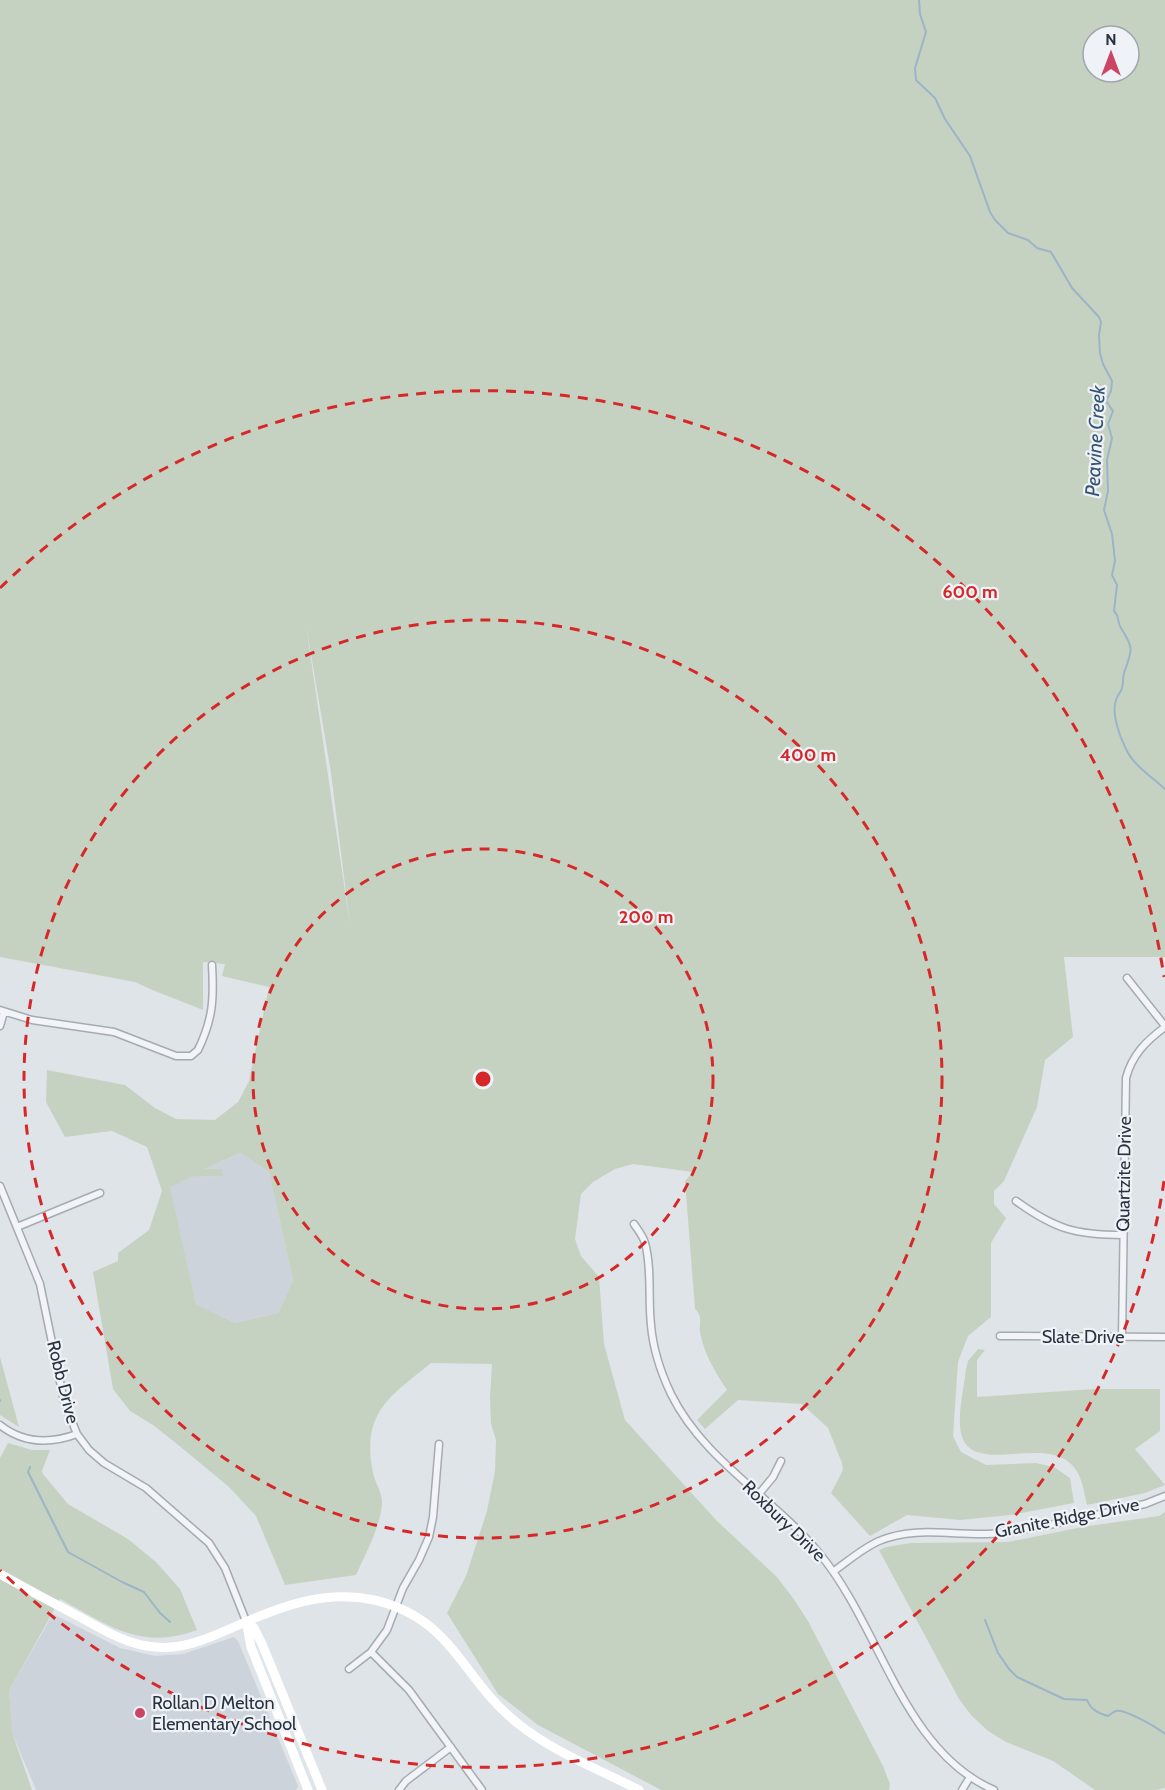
<svg xmlns="http://www.w3.org/2000/svg" width="1165" height="1790" font-family="Cabin,sans-serif">
<style>
.built{fill:#cdd3da}
.green{fill:#c6d2c1;fill-rule:evenodd}
.lines{fill:none;stroke-linecap:round;stroke-linejoin:round}
.stream{stroke:#9bb4c8;stroke-width:2}
.street-casing{stroke:#a4abb2;stroke-width:9}
.street{stroke:#f2f4f7;stroke-width:6}
.secondary{stroke:#fff;stroke-width:9}
.ring{fill:none;stroke:#d62828;stroke-width:3;stroke-dasharray:10 8}
.poi-dot{fill:#cb4665;stroke:#eff2f6;stroke-width:2}
.labels{text-anchor:middle;dominant-baseline:central;stroke-width:4.5;stroke-linejoin:round;paint-order:stroke}
.street-label{font-size:18px;fill:#28333f;stroke:#eff2f6}
.poi-label{font-size:18px;fill:#28333f;stroke:#eff2f6;text-anchor:start}
.water-label{font-size:20px;font-style:italic;fill:#335472;stroke:#eff2f6}
.centre{fill:#d62828;stroke:#eff2f6;stroke-width:3}
.ring-label{font-size:18px;text-anchor:middle;font-weight:bold;fill:#d62828;stroke:#eff2f6;stroke-width:4.5;stroke-linejoin:round;paint-order:stroke}
</style>
<rect width="100%" height="100%" fill="#dfe4e8"/>
<!-- built -->
<path class="built" d="M240 1153 269 1172 293 1280 278 1313 235 1323 196 1304 169 1186 191 1177 223 1176 222 1169 203 1170Z
M53 1614 120 1648 155 1656 183 1654 234 1637 238 1641 298 1786 296 1790H36L13 1735 9 1691Z"/>
<!-- green -->
<path class="green" d="M0 0H1165V957H1064L1073 1037 1045 1060 1037 1107 1004 1181 994 1191V1204L1006 1218 991 1243V1317L968 1336 958 1362 953 1436 961 1452 986 1465 1036 1463 1054 1467 1070 1478 1074 1503 1010 1515 960 1520 907 1515 870 1536 831 1493 843 1470 842 1463 828 1428 802 1404 738 1400 705 1429 697 1420 727 1390C715 1372 704 1354 700 1332 699 1322 703 1317 695 1309L685 1181 693 1172 633 1164 615 1169 593 1182 581 1194 575 1239 581 1256 599 1277 604 1344 625 1420 717 1521 777 1577 793 1598 808 1621 883 1766 890 1784 889 1790H661L538 1725 498 1694 447 1613 466 1576 487 1511 495 1471 496 1440 491 1424 490 1398 492 1364 431 1363C389 1397 361 1413 373 1473 375 1482 381 1491 382 1500 383 1522 365 1555 356 1575L285 1585 256 1516 229 1487 182 1448 153 1425 130 1411 113 1389 93 1272 118 1261V1253L149 1230 162 1191 147 1147 112 1131 65 1137 46 1102 47 1070 125 1085 155 1108 176 1119 215 1120 238 1102 249 1081 269 987 222 976 225 964 203 962V1010L150 989 135 982 0 957ZM1093 36H1129V72H1093ZM306 625 331 773 350 925ZM240 1153 269 1172 293 1280 278 1313 235 1323 196 1304 170 1187 191 1177 223 1176 222 1169H205Z
M978 1349 985 1350 977 1360V1397L1095 1389H1160V1431L1135 1449 1165 1485 1145 1493 1087 1505C1084 1494 1083 1480 1076 1470 1049 1428 963 1485 960 1425 959 1407 964 1387 966 1369L968 1361Z
M0 1357 19 1427 0 1415Z
M8 1443 32 1450H50L42 1471 43 1474 68 1504 128 1539 156 1562 180 1589 197 1630C140 1651 108 1625 60 1599L9 1691 13 1735 32 1790H0V1458Z
M1165 1512V1788L1156 1790H1095L1053 1761 1006 1742 988 1731 971 1715 959 1699 879 1550 886 1547 911 1543 1008 1542 1082 1527 1159 1516Z"/>
<g class="lines">
<!-- stream -->
<path class="stream" d="M919 0 920 14 926 32 915 68 916 80 935 98 945 119 970 156 990 212 995 220 1008 233 1028 240 1037 248 1051 252 1072 288 1099 317 1101 322 1099 335 1100 353 1103 364 1112 381 1111 391 1106 401 1113 411 1108 424 1112 438 1107 460 1108 491 1104 510 1112 534 1115 561 1112 575 1117 585 1114 611C1120 617 1117 622 1121 628 1133 647 1133 649 1125 670 1122 676 1124 682 1122 688 1121 693 1117 695 1116 700 1111 714 1120 737 1126 749 1133 765 1152 777 1165 789
M0 1400V1401
M30 1467 28 1472 68 1552 122 1582 144 1592 160 1613 170 1622
M985 1620 998 1653 1009 1669 1017 1677 1064 1699 1087 1700C1091 1710 1098 1713 1108 1716 1111 1714 1113 1712 1116 1711 1124 1708 1158 1728 1165 1734"/>
<defs>
<path id="street" d="M1127 978 1165 1026
M0 1010 32 1020 114 1032 176 1056H191L198 1050C213 1019 214 999 212 965
M0 1026 4 1012
M0 1186 40 1284 64 1401 77 1434 89 1450 104 1463 146 1488 209 1543 225 1568 246 1621
M1016 1201C1055 1229 1075 1235 1123 1235
M634 1224C638 1230 643 1236 645 1243 652 1268 648 1299 651 1325 653 1349 661 1373 671 1394 704 1461 773 1497 819 1553 881 1627 902 1750 994 1790
M17 1227 100 1193
M1000 1336 1165 1337
M1122 1337 1126 1078C1132 1055 1146 1041 1165 1027
M0 1425C23 1443 50 1444 77 1434
M759 1494 773 1477 781 1461
M834 1571C848 1561 863 1548 879 1541 918 1524 961 1538 1002 1533 1049 1527 1098 1514 1145 1504L1165 1496
M371 1652 409 1690 482 1790
M349 1669 371 1652 387 1630 403 1588 419 1560 429 1537 433 1517 439 1444
M399 1790 406 1781 451 1747
M962 1790 970 1777"/>
</defs>
<!-- street casing -->
<use href="#street" class="street-casing"/>
<!-- street -->
<use href="#street" class="street"/>
<!-- secondary -->
<path class="secondary" d="M0 1574C25 1588 51 1602 76 1615 102 1629 126 1645 155 1647 183 1650 209 1638 234 1627 279 1607 324 1589 374 1600 453 1618 462 1679 516 1722 551 1751 598 1769 639 1790
M246 1621 254 1628 262 1644 322 1790
M246 1621 251 1647 308 1790"/>
</g>
<!-- distance rings -->
<g class="ring">
<circle cx="483" cy="1079" r="230"/>
<circle cx="483" cy="1079" r="459"/>
<path d="M1164 1181A689 689 0 0 1 0 1570M0 588A689 689 0 0 1 1164 977"/>
</g>
<!-- markers -->
<circle class="poi-dot" cx="140" cy="1713" r="6"/>
<g class="labels">
<!-- street labels -->
<g class="street-label">
<text transform="translate(1124 1174) rotate(-89)">Quartzite Drive</text>
<text x="1083" y="1337">Slate Drive</text>
<text transform="translate(63 1382) rotate(76)">Robb Drive</text>
<text transform="translate(1067 1518) rotate(-11)">Granite Ridge Drive</text>
<text transform="translate(784 1521) rotate(44)">Roxbury Drive</text>
</g>
<!-- poi labels -->
<g class="poi-label">
<text x="152" y="1703">Rollan D Melton<tspan x="152" dy="21">Elementary School</tspan></text>
</g>
<!-- water labels -->
<g class="water-label">
<text transform="translate(1095 441) rotate(-87)">Peavine Creek</text>
</g>
</g>
<circle cx="483" cy="1079" r="9" class="centre"/>
<g class="ring-label">
<text x="970" y="598">600 m</text>
<text x="808" y="761">400 m</text>
<text x="646" y="923">200 m</text>
</g>
<!-- north arrow -->
<g transform="translate(1111 54)"><circle r="28" fill="#eff2f6" stroke="#9fa6ad" stroke-width="1.5"/>
<path d="M0-4.5L10 22L0 15L-10 22Z" fill="#cb4665"/>
<text y="-9" font-size="16" font-weight="bold" text-anchor="middle" fill="#28333f">N</text>
</g>
</svg>
